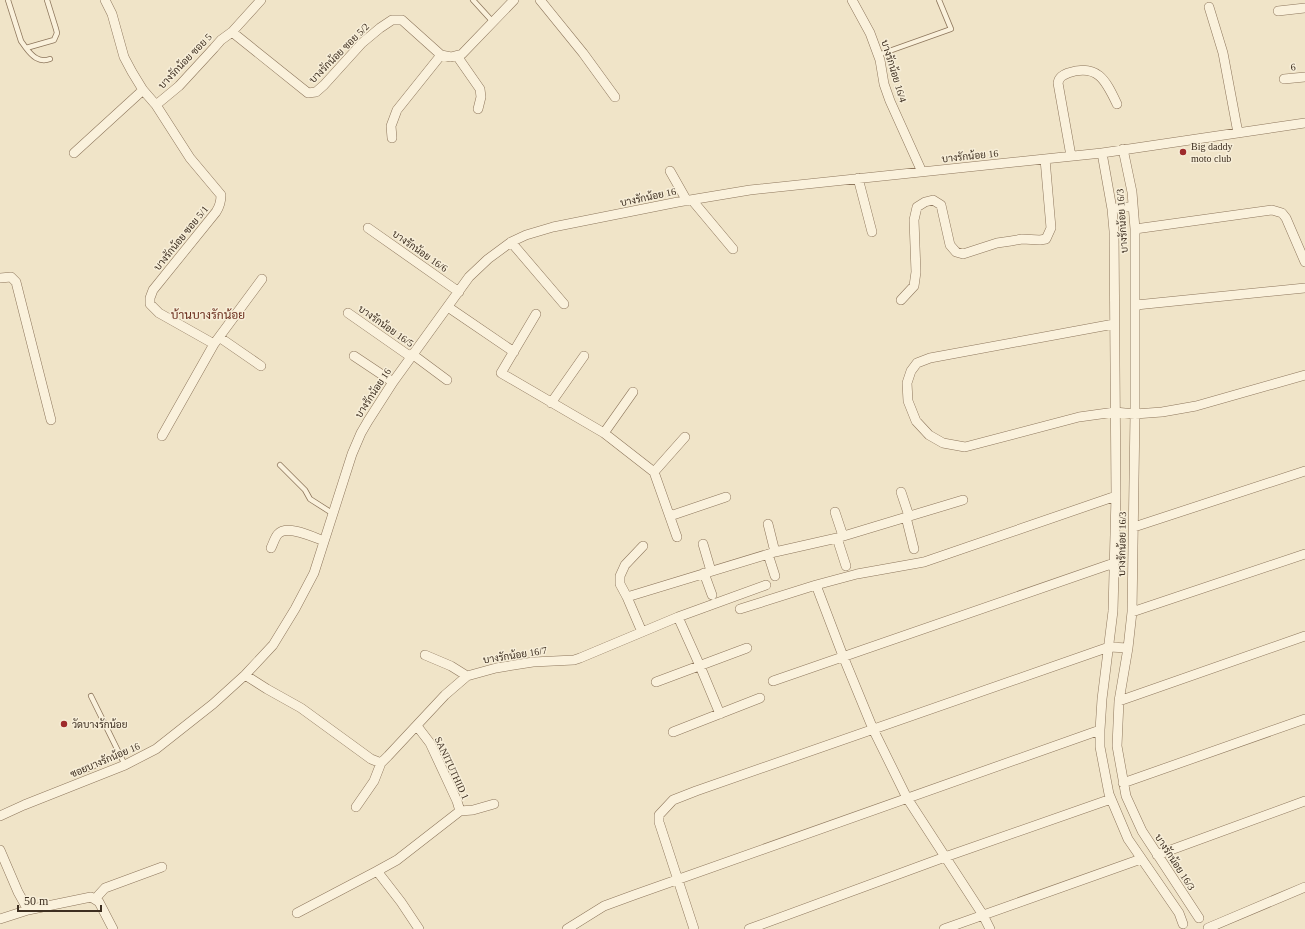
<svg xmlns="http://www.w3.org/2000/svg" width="1305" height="929" font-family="'Times New Roman',Sarabun,serif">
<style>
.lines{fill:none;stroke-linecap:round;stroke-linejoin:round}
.lane-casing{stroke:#8d765c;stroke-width:6}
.street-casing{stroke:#8d765c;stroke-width:10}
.lane{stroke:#faf1dc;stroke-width:4.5}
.street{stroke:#faf1dc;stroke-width:9}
.poi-dot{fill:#9e2a2b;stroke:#f7eed8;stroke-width:1.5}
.labels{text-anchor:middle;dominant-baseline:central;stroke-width:3;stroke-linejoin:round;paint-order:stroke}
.street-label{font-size:10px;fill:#3d2e20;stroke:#f7eed8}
.poi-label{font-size:10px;fill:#3d2e20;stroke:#f7eed8;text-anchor:start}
.quarter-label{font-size:12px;fill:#6b2e1e;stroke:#f7eed8}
</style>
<rect width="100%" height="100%" fill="#f0e4c8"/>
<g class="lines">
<defs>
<path id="lane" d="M8 0 21 41 26 48 54 40 57 33 56 29 47 0
M473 0 493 22
M26 48C32 56 39 63 50 59
M878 55 951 29 939 0
M280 465 305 490 310 499 332 513
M91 696 125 765
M83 771 120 754"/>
<path id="street" d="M105 0 112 14 124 57 132 72 143 90 156 105 179 86 214 48 221 40 232 32 261 0
M540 0 583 53 615 97
M852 0 870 33 880 60 884 84 890 101 922 172
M1209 7 1223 53 1238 133
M1278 11 1305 8
M232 32 308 93 316 92 324 85 362 43 380 28 392 20H402L441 55 451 57 462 54 514 0
M457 56 480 89 481 97 478 109
M1284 79 1305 77
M156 105 190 158 221 195C221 202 220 206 216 212L153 290 150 298V304L159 313 214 344
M392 138 391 126 397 110 441 55
M1123 149 1132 192 1135 229V414L1132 612 1128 648 1119 701 1117 746 1126 796 1142 831 1199 918
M74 153 143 90
M1102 153 1112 209 1114 231 1116 496 1113 611 1102 699 1100 730V747L1109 794 1128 839 1179 913 1183 924
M1071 156 1058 83C1059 77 1063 75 1068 73 1098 63 1106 81 1117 104
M670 171 687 201
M858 178 872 232
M692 200 733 249
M1112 209 1133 206
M368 228 459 292
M1135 229 1272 210 1282 213 1286 218 1305 262
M511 242 564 304
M0 278 11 277 16 282 51 420
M901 300 914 286 916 272 914 220 917 207 925 202 933 200 941 205 950 245 956 252 963 254 997 243 1011 241 1022 239 1040 240 1046 239 1051 228 1045 159
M1136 305 1305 288
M448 307 514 352
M348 313 411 357
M536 314 501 373 604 433 654 472 677 537
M1114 324 930 358 917 363 911 371 907 383 908 401 916 421 929 435 943 443 965 447 1079 417 1115 412 1135 414 1162 412 1196 406 1305 375
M219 337 261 366
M412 354 447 380
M354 356 393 382
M551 403 584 356
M604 433 633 392
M162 436 214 344 262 279
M654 472 685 437
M901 492 909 516
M835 512 843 536
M670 516 726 497
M906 517 914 549
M768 524 775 552
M1134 527 1305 471
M837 538 846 566
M703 544 711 571
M271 548C273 544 275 537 278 534 287 524 313 537 324 541
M768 554 775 576
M704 573 712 595
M816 585 843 656 873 729 907 798 983 915 990 929
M627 597 775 552 837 538 963 500
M740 609 816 585 857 574 924 562 1116 496
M1132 612 1305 554
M678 617 700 666 720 714
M642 632 627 597 620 584V576L625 565 643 546
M425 655 451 666 467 676
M245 675 267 689 301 708 371 759 381 763 388 756 445 695 467 676 496 668 533 662 574 660 580 658 678 617 766 585
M773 681 1114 563
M656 682 747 648
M1119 701 1305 636
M417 726 430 743 457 801 460 811 397 860 377 871 401 902 419 929
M673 732 760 698
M1123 783 1305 719
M356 807 374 781 381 763
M460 811 473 810 494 804
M0 816 24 805 125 765 156 749 213 704 245 675 273 645 295 609 314 573 352 454 361 433 368 421 393 382 469 277 488 259 511 242 526 235 553 227 678 202 750 190 1102 153 1305 123
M0 850 18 892 28 910
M1157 855 1305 801
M95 899 105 888 162 867
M297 913 377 871
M0 919 28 910 91 897 99 902 113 929
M1208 928 1305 887
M567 929 604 906 634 895 1100 730
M694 929 659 822V815L673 800 696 791 1109 647 1128 648
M749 929 945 857 1111 799
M944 929 1141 859"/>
</defs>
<!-- lane casing -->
<use href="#lane" class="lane-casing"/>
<!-- street casing -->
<use href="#street" class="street-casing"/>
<!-- lane -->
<use href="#lane" class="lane"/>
<!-- street -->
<use href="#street" class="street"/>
</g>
<!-- markers -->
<g class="poi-dot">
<circle cx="1183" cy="152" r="4"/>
<circle cx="64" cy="724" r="4"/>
</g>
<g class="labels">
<!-- street labels -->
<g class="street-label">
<text transform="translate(339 53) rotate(-45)">บางรักน้อย ซอย 5/2</text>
<text transform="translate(185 61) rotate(-46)">บางรักน้อย ซอย 5</text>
<text transform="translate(1293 67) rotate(-7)">6</text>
<text transform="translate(894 71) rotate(73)">บางรักน้อย 16/4</text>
<text transform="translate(970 156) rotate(-6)">บางรักน้อย 16</text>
<text transform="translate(648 197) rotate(-12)">บางรักน้อย 16</text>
<text transform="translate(1122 221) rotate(-94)">บางรักน้อย 16/3</text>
<text transform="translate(181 238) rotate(-51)">บางรักน้อย ซอย 5/1</text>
<text transform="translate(420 251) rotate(35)">บางรักน้อย 16/6</text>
<text transform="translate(386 326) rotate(35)">บางรักน้อย 16/5</text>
<text transform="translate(373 393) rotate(-57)">บางรักน้อย 16</text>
<text transform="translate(1122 544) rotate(-89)">บางรักน้อย 16/3</text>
<text transform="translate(515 655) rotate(-9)">บางรักน้อย 16/7</text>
<text transform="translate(105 760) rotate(-23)">ซอยบางรักน้อย 16</text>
<text transform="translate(452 768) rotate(65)">SANITUTHID 1</text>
<text transform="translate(1175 862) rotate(57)">บางรักน้อย 16/3</text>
</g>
<!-- poi labels -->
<g class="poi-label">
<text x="1191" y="146">Big daddy<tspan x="1191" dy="12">moto club</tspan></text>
<text x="72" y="724">วัดบางรักน้อย</text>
</g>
<!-- quarter labels -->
<g class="quarter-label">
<text x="208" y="315">บ้านบางรักน้อย</text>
</g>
</g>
<!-- scale -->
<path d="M18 905v6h83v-6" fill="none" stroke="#3d2e20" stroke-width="2"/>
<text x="24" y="905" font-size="12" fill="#3d2e20" stroke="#f7eed8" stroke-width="3" paint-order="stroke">50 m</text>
</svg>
